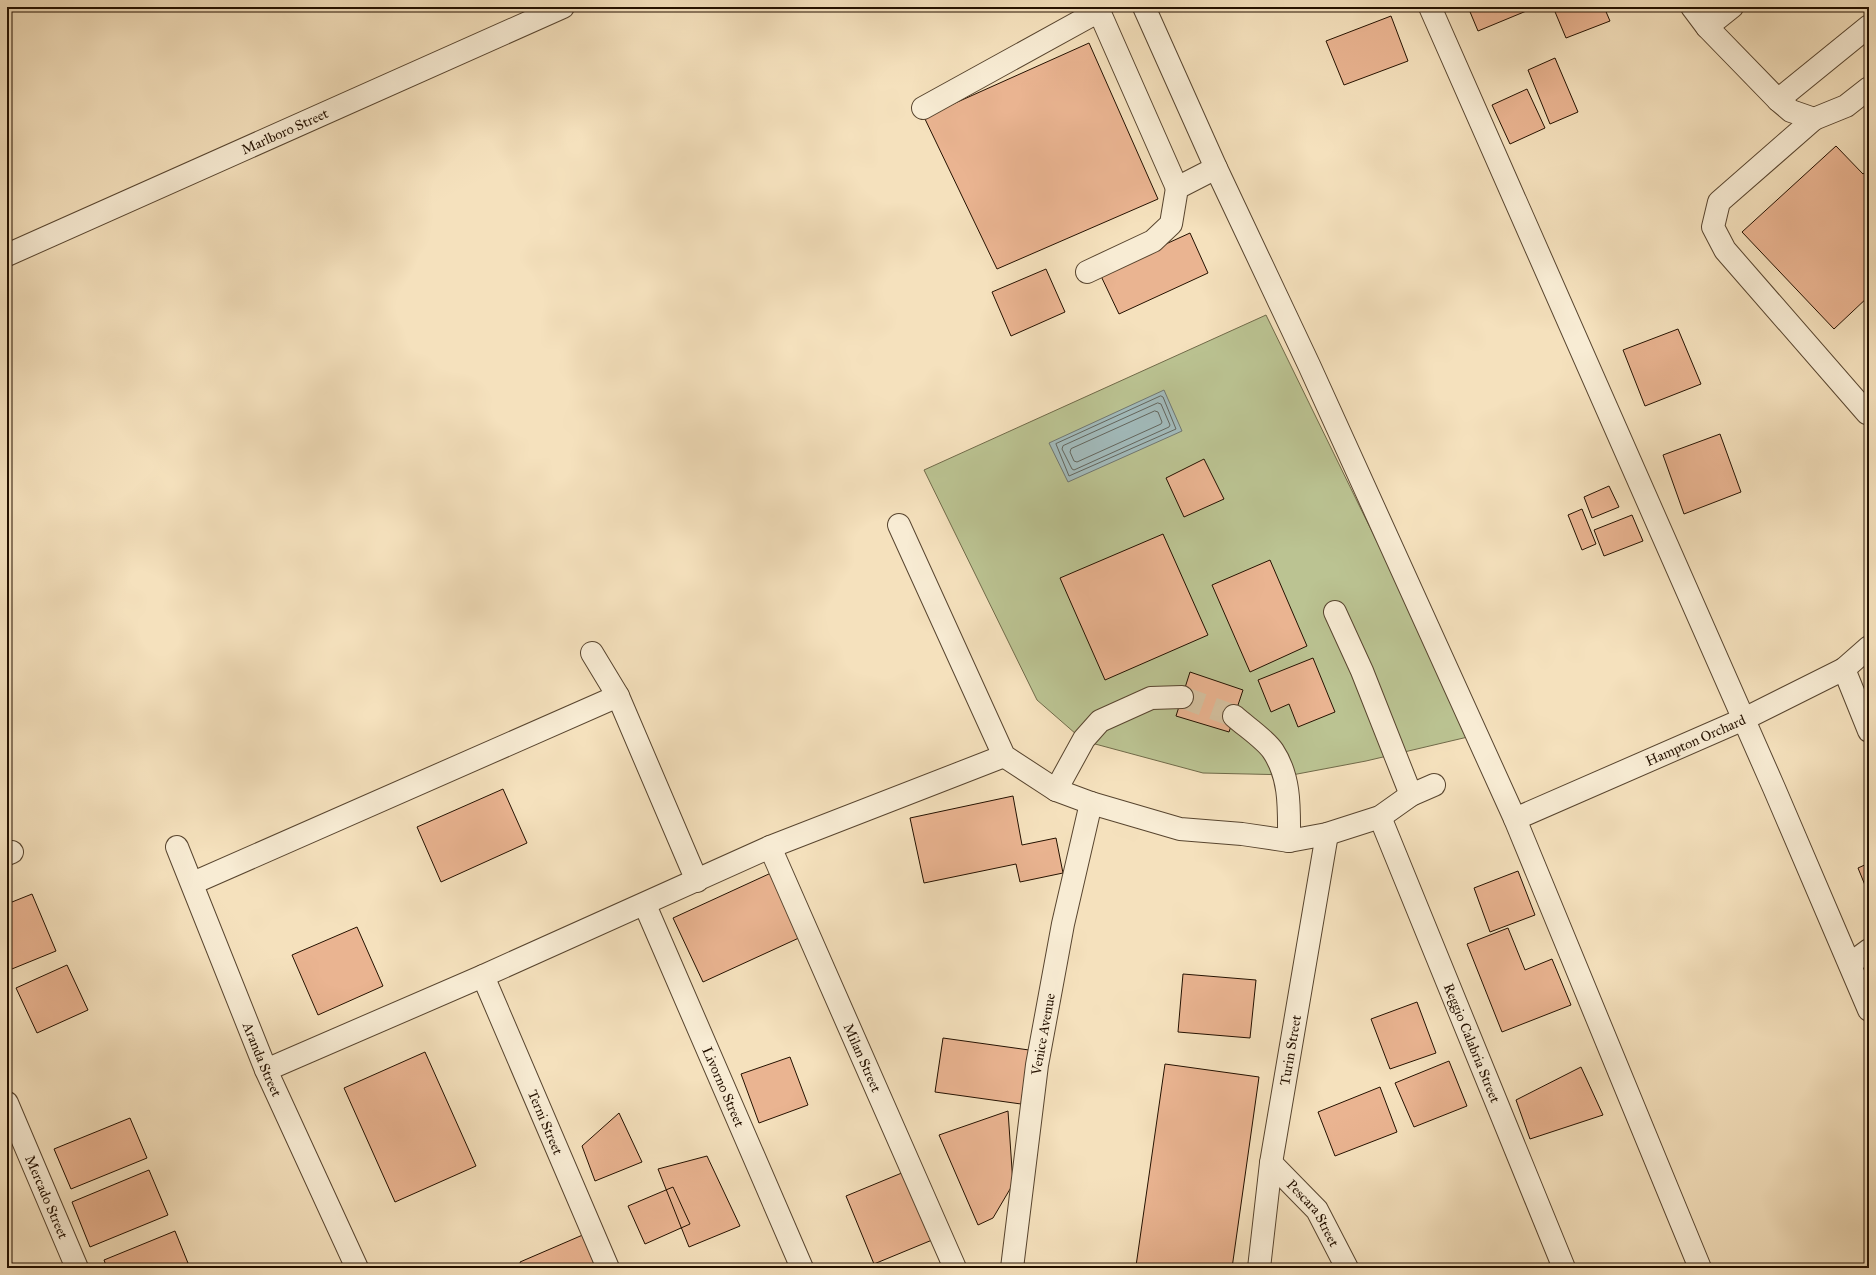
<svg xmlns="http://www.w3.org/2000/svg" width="1876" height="1275" font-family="'IM FELL Great Primer',serif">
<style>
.green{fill:#bbc392;stroke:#706a49}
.water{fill:#a2bbbc;stroke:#707771}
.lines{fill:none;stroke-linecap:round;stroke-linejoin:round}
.shore{stroke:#63665e;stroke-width:1}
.building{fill:#eab491;stroke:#241100}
.minor-tunnel{stroke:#d6c2a1;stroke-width:22;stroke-dasharray:22 11;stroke-linecap:butt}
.minor-casing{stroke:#58452f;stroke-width:24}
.minor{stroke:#f8ecd4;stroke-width:22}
.labels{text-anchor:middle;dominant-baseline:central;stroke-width:3.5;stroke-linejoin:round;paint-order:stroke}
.street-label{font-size:14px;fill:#241100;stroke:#f8ecd4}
</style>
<rect width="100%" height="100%" fill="#f5e1bd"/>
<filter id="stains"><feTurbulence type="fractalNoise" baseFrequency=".005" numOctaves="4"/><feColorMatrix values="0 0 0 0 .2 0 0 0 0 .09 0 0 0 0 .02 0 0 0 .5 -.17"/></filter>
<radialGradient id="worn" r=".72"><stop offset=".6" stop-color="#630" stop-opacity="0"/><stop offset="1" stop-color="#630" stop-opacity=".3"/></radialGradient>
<!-- green -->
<path class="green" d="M1266 315 1472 736 1366 761 1292 775 1203 773 1084 741 1037 700 924 470Z"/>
<!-- water -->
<path class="water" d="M1164 390 1182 431 1068 482 1049 443Z"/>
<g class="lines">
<!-- shore -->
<path class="shore" d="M1161 396 1163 397 1176 429 1069 476 1056 444Z
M1158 403 1161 404 1170 425 1169 427 1074 470 1072 469 1062 449 1063 446Z
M1155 411 1158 412 1162 422 1161 424 1077 462 1074 461 1070 452 1071 449Z"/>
</g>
<!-- building -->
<path class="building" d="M1468 7H1536L1478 31Z
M1553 7H1604L1610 21 1566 38Z
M1391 16 1408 61 1344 85 1326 41Z
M1089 43 1158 199 997 269 924 117Z
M1555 58 1578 112 1550 124 1528 70Z
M1527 89 1545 128 1510 144 1492 105Z
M1836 146 1863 174 1869 169V296L1834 329 1742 232Z
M1190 233 1208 273 1119 314 1100 274Z
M1046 269 1065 312 1011 336 992 292Z
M1678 329 1701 384 1645 406 1623 350Z
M1720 434 1741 492 1684 514 1663 455Z
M1204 459 1224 499 1184 517 1166 478Z
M1609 486 1619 507 1592 518 1584 497Z
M1582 509 1596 544 1582 550 1568 515Z
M1632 515 1643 541 1604 556 1594 530Z
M1163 534 1208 635 1105 680 1060 578Z
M1270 560 1307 646 1250 672 1212 585Z
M1313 658 1335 712 1298 727 1289 704 1271 712 1258 680Z
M1190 672 1243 690 1229 732 1176 716Z
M503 789 527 843 441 882 417 827Z
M1013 796 1022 845 1056 838 1063 873 1020 882 1016 864 924 883 910 818Z
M1869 863V895L1858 868Z
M1518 871 1535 915 1490 932 1474 888Z
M771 873 801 937 703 982 673 918Z
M32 894 56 951 7 971V904Z
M357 927 383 986 318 1015 292 955Z
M1508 928 1525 970 1552 959 1571 1005 1502 1032 1467 944Z
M67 965 88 1010 37 1033 16 988Z
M1183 974 1256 980 1250 1038 1178 1032Z
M1417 1002 1436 1053 1390 1069 1371 1019Z
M943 1038 1029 1050 1021 1104 935 1092Z
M425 1052 476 1166 395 1202 344 1088Z
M790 1057 808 1105 759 1123 741 1074Z
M1449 1061 1467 1106 1414 1127 1395 1083Z
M1165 1064 1259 1077 1232 1268H1149L1136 1266Z
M1581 1067 1603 1115 1530 1139 1516 1100Z
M1380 1087 1397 1132 1335 1156 1318 1112Z
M1008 1111 1013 1184 993 1218 978 1225 939 1135Z
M619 1113 642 1162 595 1181 582 1146Z
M130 1118 147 1158 71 1189 54 1149Z
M707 1156 740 1226 689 1247 658 1169Z
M149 1170 168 1215 90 1247 72 1202Z
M909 1170 937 1238 874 1264 846 1196Z
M673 1187 690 1224 645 1244 628 1206Z
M175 1231 190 1268H107L104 1260Z
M585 1234 600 1268H522L520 1262Z"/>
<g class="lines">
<!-- minor-tunnel -->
<path class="minor-tunnel" d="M1182 697 1234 716"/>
<defs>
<g id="minor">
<path d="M1144 7 1216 168 1309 365 1515 819 1700 1268"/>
<path d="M1430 7 1774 788 1869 1010"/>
<path d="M1692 7 1707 27 1778 100 1791 111 1814 119 1846 106 1869 88"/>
<path d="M1707 27 1732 7"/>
<path d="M1778 100 1869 26"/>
<path d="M923 108 1099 11 1177 188"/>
<path d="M1814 119 1719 202 1713 227 1725 250 1867 413"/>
<path id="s1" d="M7 255 563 7"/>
<path d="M1087 272 1153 241 1171 224 1177 188 1216 168"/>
<path d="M899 525 1004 756 1056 790 1091 803 1180 829 1242 834 1289 841 1327 834 1380 817 1411 795 1434 785"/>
<path d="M1335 612 1362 671 1411 795"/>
<path d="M592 653 618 696 697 881"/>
<path d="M1844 669 1869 731"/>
<path d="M1234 716C1245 726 1265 739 1273 751 1291 778 1289 810 1289 841"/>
<path d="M1056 790 1084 739 1100 721 1151 698 1182 697"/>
<path id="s2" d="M1380 817 1564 1268"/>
<path id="s3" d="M1515 819 1744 719 1844 669 1869 647"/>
<path id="s4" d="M177 847 266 1070 357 1268"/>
<path id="s5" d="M770 847 955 1268"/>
<path d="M7 854 12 852"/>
<path d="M193 883 618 696"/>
<path id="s6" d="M645 905 802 1268"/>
<path d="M1850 964 1869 950"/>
<path id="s7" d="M483 976 608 1268"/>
<path d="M266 1070 483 976 770 847 1004 756"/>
<path id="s8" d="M7 1103 77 1268"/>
<path id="s9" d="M1271 1163 1317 1210 1347 1268"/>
<path id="s10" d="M1012 1268 1037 1065 1063 924 1091 803"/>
<path id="s11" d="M1259 1268 1271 1163 1327 834"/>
</g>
</defs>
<!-- minor casing -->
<use href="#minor" class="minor-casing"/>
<!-- minor -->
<use href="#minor" class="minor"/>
</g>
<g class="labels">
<!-- street labels -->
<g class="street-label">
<text stroke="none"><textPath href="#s1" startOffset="304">Marlboro Street</textPath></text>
<text stroke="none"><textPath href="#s3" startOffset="197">Hampton Orchard</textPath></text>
<text stroke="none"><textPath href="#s10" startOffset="236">Venice Avenue</textPath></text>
<text stroke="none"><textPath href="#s2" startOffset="244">Reggio Calabria Street</textPath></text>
<text stroke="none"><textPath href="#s11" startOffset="220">Turin Street</textPath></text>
<text stroke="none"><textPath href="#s5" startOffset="230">Milan Street</textPath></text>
<text stroke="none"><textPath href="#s4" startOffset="229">Aranda Street</textPath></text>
<text stroke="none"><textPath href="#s6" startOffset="198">Livorno Street</textPath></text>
<text stroke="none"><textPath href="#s7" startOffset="159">Terni Street</textPath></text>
<text stroke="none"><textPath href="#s8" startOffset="102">Mercado Street</textPath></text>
<text stroke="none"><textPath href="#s9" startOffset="66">Pescara Street</textPath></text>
</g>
</g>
<!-- margin -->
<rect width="1876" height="1275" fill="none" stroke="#f5e1bd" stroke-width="24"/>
<rect x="8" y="8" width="1860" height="1259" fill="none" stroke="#241100" stroke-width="2"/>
<rect x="12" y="12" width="1852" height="1251" fill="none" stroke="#241100"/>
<rect width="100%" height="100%" filter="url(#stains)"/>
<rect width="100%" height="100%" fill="url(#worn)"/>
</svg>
